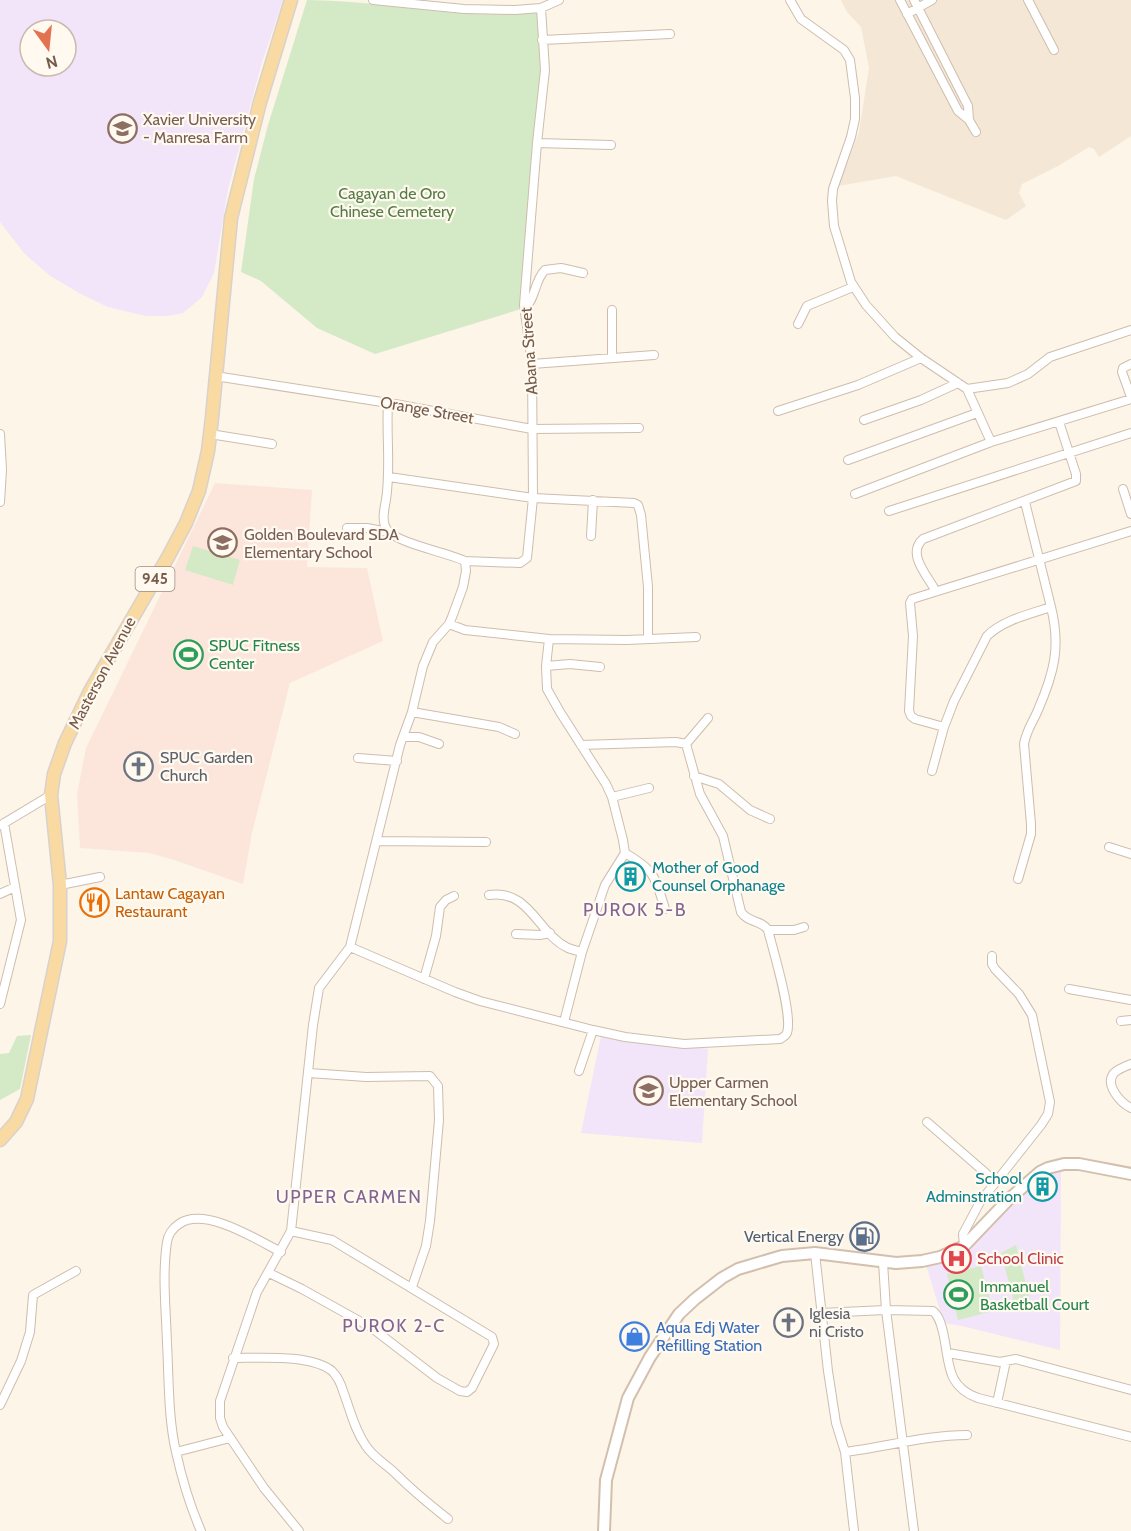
<svg xmlns="http://www.w3.org/2000/svg" width="1131" height="1531" font-family="Cabin,sans-serif">
<style>
.residential{fill:#f4e7d6}
.commercial{fill:#fce6dc}
.education{fill:#f2e4f9;fill-rule:evenodd}
.green{fill:#d4eac6}
.lines{fill:none;stroke-linecap:round;stroke-linejoin:round}
.street-casing{stroke:#cebdae;stroke-width:10}
.secondary-casing{stroke:#d3bfae;stroke-width:14}
.primary-casing{stroke:#d9d1cd;stroke-width:15}
.street{stroke:#fff;stroke-width:8}
.secondary{stroke:#fff;stroke-width:10}
.primary{stroke:#f9daa2;stroke-width:12}
.labels{text-anchor:middle;dominant-baseline:central;stroke-width:4.5;stroke-linejoin:round;paint-order:stroke}
.shield{fill:#fff9ef;stroke:#9f8b7d;stroke-width:1.5}
.shield-label{font-size:15px;font-weight:bold;fill:#765c4c}
.education-label{font-size:16px;fill:#785e54;stroke:#fff9ef;text-anchor:start}
.park-label{font-size:16px;fill:#547c44;stroke:#fff9ef}
.street-label{font-size:16px;fill:#765c4c;stroke:#fff9ef}
.leisure-label{font-size:16px;fill:#27864d;stroke:#fff9ef;text-anchor:start}
.worship-label{font-size:16px;fill:#5b616d;stroke:#fff9ef;text-anchor:start}
.culture-label{font-size:16px;fill:#0d838f;stroke:#fff9ef;text-anchor:start}
.food-label{font-size:16px;fill:#c56008;stroke:#fff9ef;text-anchor:start}
.service-label{font-size:16px;fill:#4e5e75;stroke:#fff9ef;text-anchor:end}
.health-label{font-size:16px;fill:#be3a42;stroke:#fff9ef;text-anchor:start}
.shop-label{font-size:16px;fill:#366cbe;stroke:#fff9ef;text-anchor:start}
.neighbourhood-label{font-size:18px;letter-spacing:1.5px;fill:#836492;stroke:#fff9ef}
</style>
<rect width="100%" height="100%" fill="#fcf5e8"/>
<!-- residential -->
<path class="residential" d="M841 0H1131V136L1099 157 1094 149 1089 147 1058 166 1022 184 1019 193 1026 206 1006 220 896 176 838 186 859 132 869 68 861 27 847 12Z"/>
<!-- commercial -->
<path class="commercial" d="M215 483 312 490 307 567 367 568 383 641 290 683 252 833 243 884 171 859 149 853 80 848 77 794 86 748Z"/>
<!-- education -->
<path class="education" d="M0 0H283L262 62 228 189 214 273 202 297 183 313 168 316H146L108 307 79 293 49 275 24 253 0 222ZM30 30H66V66H30Z
M601 1036 708 1049 702 1143 581 1133Z
M1052 1170 1061 1172 1060 1350 962 1326 944 1323 925 1262 965 1244 1030 1181Z"/>
<!-- green -->
<path class="green" d="M307 0C385 0 462 22 539 12L544 70 521 309 375 354 317 328 261 281 241 272 254 179 268 125Z
M193 546 240 560 233 585 185 570Z
M31 1035 20 1089 0 1100V1054L9 1053 17 1036Z
M1016 1245 1029 1296 1022 1308 1016 1309 1001 1253Z
M981 1266 993 1311 958 1320 947 1274Z"/>
<g class="lines">
<defs>
<path id="street" d="M373 0 464 9 515 10 541 8 559 0
M790 0 801 19 844 50 850 60 855 98V119L851 137 833 189 832 201 834 226 851 282 866 305 895 337 921 358 967 389 991 442
M900 0 958 111 969 120 976 132
M914 0 968 106 969 120
M1028 0 1054 50
M907 14 932 0
M542 40 670 34
M537 143 611 145
M525 308C536 298 534 281 545 270L561 268 583 273
M612 310V358
M798 324 807 306 853 287
M532 364 654 355
M1131 364 1123 368 1122 372 1131 397
M215 376 395 404 532 429 639 428
M967 389 1008 383 1028 374 1050 357 1131 330
M778 411 858 385 921 358
M864 420 921 400 958 383
M0 434 2 470 0 502
M210 434 272 444
M848 460 977 413
M389 477 533 498 634 503 638 505 641 515 648 587V639
M1123 489 1131 514
M855 494 991 442 1131 399
M889 511 1131 433
M347 528H367L388 532
M591 536 593 500
M465 561 520 563 527 558 533 498 532 364 524 305 537 143 545 70 541 8
M935 590C928 576 906 554 923 539L1076 481V474L1059 422
M449 624 465 630 549 639 627 640 696 637
M549 639 546 666 547 689 560 712 606 784 612 797 623 840 625 853 605 885 582 952 564 1022
M546 666 570 664 600 667
M412 712 499 727 515 734
M944 727 915 719 911 716 909 711 913 636 910 603 912 599 1131 531
M403 737H419L439 744
M581 745 676 742 686 744 708 718
M358 758 397 761
M932 771 944 727 954 701 987 636C1003 620 1030 614 1051 607L1025 502
M694 776 719 784 750 810 770 819
M612 797 649 788
M1 825 51 795
M377 841 486 842
M1109 847 1131 854
M625 853C655 870 655 877 665 909
M1018 879 1031 834V824L1024 744C1026 731 1033 722 1038 710 1054 673 1061 647 1051 607
M60 885 100 877
M0 894 15 887
M489 895C530 889 537 933 568 948 573 950 578 951 582 952
M768 930H794L804 927
M516 934 540 935 550 933
M350 947 455 992 480 1001 593 1030 625 1037 684 1044 780 1039C783 1037 785 1037 787 1033 793 1015 773 950 768 930 762 920 748 923 741 912L723 836 700 794 686 744
M424 979 436 936 440 907 446 900 454 896
M1069 989 1131 1000
M0 1004 21 920 4 823
M1121 1021 1131 1020
M1131 1064C1126 1066 1118 1069 1114 1073 1104 1085 1121 1103 1131 1108
M579 1071 593 1030
M309 1073 366 1077 430 1076 438 1086 439 1120 430 1221 426 1246 412 1287
M927 1122 996 1182
M964 1246 963 1234 980 1202 1041 1125 1048 1114 1050 1102 1032 1015 1019 994 995 969 992 964V956
M815 1253 828 1371 836 1423 845 1452 854 1531
M883 1262 886 1310 914 1531
M269 1273 302 1289 372 1328 437 1378 460 1391 467 1392 472 1388 494 1344 492 1337 332 1240 291 1231
M821 1313 886 1310 933 1311C939 1316 941 1324 943 1332 950 1362 945 1386 978 1398L1131 1437
M948 1353 1000 1362 1016 1359 1131 1390
M233 1358C260 1358 311 1354 332 1371 337 1376 341 1384 343 1391 350 1409 354 1429 366 1446 374 1458 386 1464 396 1474 412 1490 429 1504 448 1519
M997 1403 1006 1361
M0 1405 21 1361 30 1332 33 1295 76 1271
M176 1452 230 1438
M845 1452C886 1447 926 1435 967 1435
M201 1531C190 1506 182 1479 176 1452 168 1417 169 1379 167 1343 166 1310 162 1275 167 1242 168 1235 173 1228 179 1224 205 1206 257 1240 281 1252
M299 1531 264 1488 223 1427 220 1418V1401L257 1292 291 1231 313 1025 319 988 350 947 400 745 412 712 423 666 433 642 449 624 452 617 463 587 466 571 465 561C448 553 398 543 388 531 381 523 384 510 386 500 391 467 386 436 388 403"/>
<path id="secondary" d="M604 1531 606 1480 628 1398 650 1357 679 1314 695 1299 722 1278 738 1269 782 1256 815 1253 896 1263 922 1261 940 1257 964 1246 1008 1200 1040 1172 1048 1168 1064 1164H1079L1131 1174"/>
<path id="primary" d="M0 1140 16 1122 27 1099 60 941V885L51 795 54 774 65 743 90 691 168 557 186 523 199 491 208 451 212 418 231 218 260 102 291 0"/>
</defs>
<!-- street casing -->
<use href="#street" class="street-casing"/>
<!-- secondary casing -->
<use href="#secondary" class="secondary-casing"/>
<!-- primary casing -->
<use href="#primary" class="primary-casing"/>
<!-- street -->
<use href="#street" class="street"/>
<!-- secondary -->
<use href="#secondary" class="secondary"/>
<!-- primary -->
<use href="#primary" class="primary"/>
</g>
<!-- icons -->
<defs>
<symbol id="university-ring" viewBox="-11 -11 22 22"><circle r="9.5" fill="#fff9ef" stroke="#8d6e63" stroke-width="1.5"/><path d="M0-5L7-2L0 1L-7-2ZM-4 1L0 2.5L4 1V4Q0 6-4 4Z" fill="#8d6e63"/></symbol>
<symbol id="school-ring" viewBox="-11 -11 22 22"><circle r="9.5" fill="#fff9ef" stroke="#8d6e63" stroke-width="1.5"/><path d="M0-5L7-2L0 1L-7-2ZM-4 1L0 2.5L4 1V4Q0 6-4 4Z" fill="#8d6e63"/></symbol>
<symbol id="stadium-ring" viewBox="-11 -11 22 22"><circle r="9.5" fill="#fff9ef" stroke="#2e9e5b" stroke-width="1.5"/><path d="M0-5a6.5 5 0 1 0 0 10a6.5 5 0 1 0 0-10ZM-3.5-1.8h7v3.6h-7Z" fill="#2e9e5b"/></symbol>
<symbol id="church-ring" viewBox="-11 -11 22 22"><circle r="9.5" fill="#fff9ef" stroke="#6b7280" stroke-width="1.5"/><path d="M-1.2-6h2.4v3.5h3.3v2.4h-3.3V6h-2.4V-.1h-3.3v-2.4h3.3Z" fill="#6b7280"/></symbol>
<symbol id="building-ring" viewBox="-11 -11 22 22"><circle r="9.5" fill="#fff9ef" stroke="#0f9aa8" stroke-width="1.5"/><path d="M-4-6H4V6H1V3H-1V6H-4ZM-2.5-4.3h1.7v1.8h-1.7ZM.8-4.3h1.7v1.8H.8ZM-2.5-1h1.7V.8h-1.7ZM.8-1h1.7V.8H.8Z" fill="#0f9aa8"/></symbol>
<symbol id="restaurant-ring" viewBox="-11 -11 22 22"><circle r="9.5" fill="#fff9ef" stroke="#e8710a" stroke-width="1.5"/><path d="M-5-6h1v4h1v-4h1v4h1v-4h1v5L-1.5 .5V6h-2V.5L-5-1ZM5-6V6H3V1.5H1.5Q1.5-4 5-6Z" fill="#e8710a"/></symbol>
<symbol id="fuel-ring" viewBox="-11 -11 22 22"><circle r="9.5" fill="#fff9ef" stroke="#5c6f8a" stroke-width="1.5"/><path d="M-5.5-6h7V0h2V4h1.3V-2.5L3-4.5l.8-.8L6-3V5H2.5V1h-1V6h-7ZM-4.2-4.7v3.2H.2V-4.7Z" fill="#5c6f8a"/></symbol>
<symbol id="hospital-ring" viewBox="-11 -11 22 22"><circle r="9.5" fill="#fff9ef" stroke="#e0444e" stroke-width="1.5"/><path d="M-5-5h3v3.5h4V-5h3V5h-3V1.5h-4V5h-3Z" fill="#e0444e"/></symbol>
<symbol id="shop-ring" viewBox="-11 -11 22 22"><circle r="9.5" fill="#fff9ef" stroke="#3f7fe0" stroke-width="1.5"/><path d="M-5-2.5h2.3a2.7 3.5 0 0 1 5.4 0H5L5.5 6h-11ZM-1.5-2.5h3a1.5 2.3 0 0 0-3 0Z" fill="#3f7fe0"/></symbol>
</defs>
<g fill-rule="evenodd">
<use href="#university-ring" x="106" y="112" width="33" height="33"/>
<use href="#school-ring" x="206" y="526" width="33" height="33"/>
<use href="#stadium-ring" x="172" y="638" width="33" height="33"/>
<use href="#church-ring" x="122" y="750" width="33" height="33"/>
<use href="#building-ring" x="614" y="860" width="33" height="33"/>
<use href="#restaurant-ring" x="78" y="886" width="33" height="33"/>
<use href="#school-ring" x="632" y="1074" width="33" height="33"/>
<use href="#building-ring" x="1026" y="1170" width="33" height="33"/>
<use href="#fuel-ring" x="848" y="1220" width="33" height="33"/>
<use href="#hospital-ring" x="940" y="1242" width="33" height="33"/>
<use href="#stadium-ring" x="942" y="1278" width="33" height="33"/>
<use href="#church-ring" x="772" y="1306" width="33" height="33"/>
<use href="#shop-ring" x="618" y="1320" width="33" height="33"/>
</g>
<g class="labels">
<!-- shield labels -->
<rect class="shield" x="135.5" y="567" width="39" height="24" rx="4.5"/>
<g class="shield-label">
<text x="155" y="579">945</text>
</g>
<!-- education labels -->
<g class="education-label">
<text x="143" y="119">Xavier University<tspan x="143" dy="18">- Manresa Farm</tspan></text>
<text x="244" y="534">Golden Boulevard SDA<tspan x="244" dy="18">Elementary School</tspan></text>
<text x="669" y="1082">Upper Carmen<tspan x="669" dy="18">Elementary School</tspan></text>
</g>
<!-- park labels -->
<g class="park-label">
<text x="392" y="193">Cagayan de Oro<tspan x="392" dy="18">Chinese Cemetery</tspan></text>
</g>
<!-- street labels -->
<g class="street-label">
<text transform="translate(529 351) rotate(-94)">Abana Street</text>
<text transform="translate(427 410) rotate(10)">Orange Street</text>
<text transform="translate(102 673) rotate(-62)">Masterson Avenue</text>
</g>
<!-- leisure labels -->
<g class="leisure-label">
<text x="209" y="645">SPUC Fitness<tspan x="209" dy="18">Center</tspan></text>
<text x="980" y="1286">Immanuel<tspan x="980" dy="18">Basketball Court</tspan></text>
</g>
<!-- worship labels -->
<g class="worship-label">
<text x="160" y="757">SPUC Garden<tspan x="160" dy="18">Church</tspan></text>
<text x="809" y="1313">Iglesia<tspan x="809" dy="18">ni Cristo</tspan></text>
</g>
<!-- culture labels -->
<g class="culture-label">
<text x="652" y="867">Mother of Good<tspan x="652" dy="18">Counsel Orphanage</tspan></text>
<text x="1022" y="1178" text-anchor="end">School<tspan x="1022" dy="18">Adminstration</tspan></text>
</g>
<!-- food labels -->
<g class="food-label">
<text x="115" y="893">Lantaw Cagayan<tspan x="115" dy="18">Restaurant</tspan></text>
</g>
<!-- service labels -->
<g class="service-label">
<text x="844" y="1236">Vertical Energy</text>
</g>
<!-- health labels -->
<g class="health-label">
<text x="977" y="1258">School Clinic</text>
</g>
<!-- shop labels -->
<g class="shop-label">
<text x="656" y="1327">Aqua Edj Water<tspan x="656" dy="18">Refilling Station</tspan></text>
</g>
<!-- neighbourhood labels -->
<g class="neighbourhood-label">
<text x="635" y="910">PUROK 5-B</text>
<text x="349" y="1197">UPPER CARMEN</text>
<text x="394" y="1326">PUROK 2-C</text>
</g>
</g>
<!-- north arrow -->
<g transform="translate(48 48) rotate(165)"><circle r="28" fill="#fff9ef" stroke="#c8baae" stroke-width="1.5"/>
<path d="M0-4.5L10 22L0 15L-10 22Z" fill="#e37350"/>
<text y="-9" font-size="16" font-weight="bold" text-anchor="middle" fill="#765c4c">N</text>
</g>
</svg>
